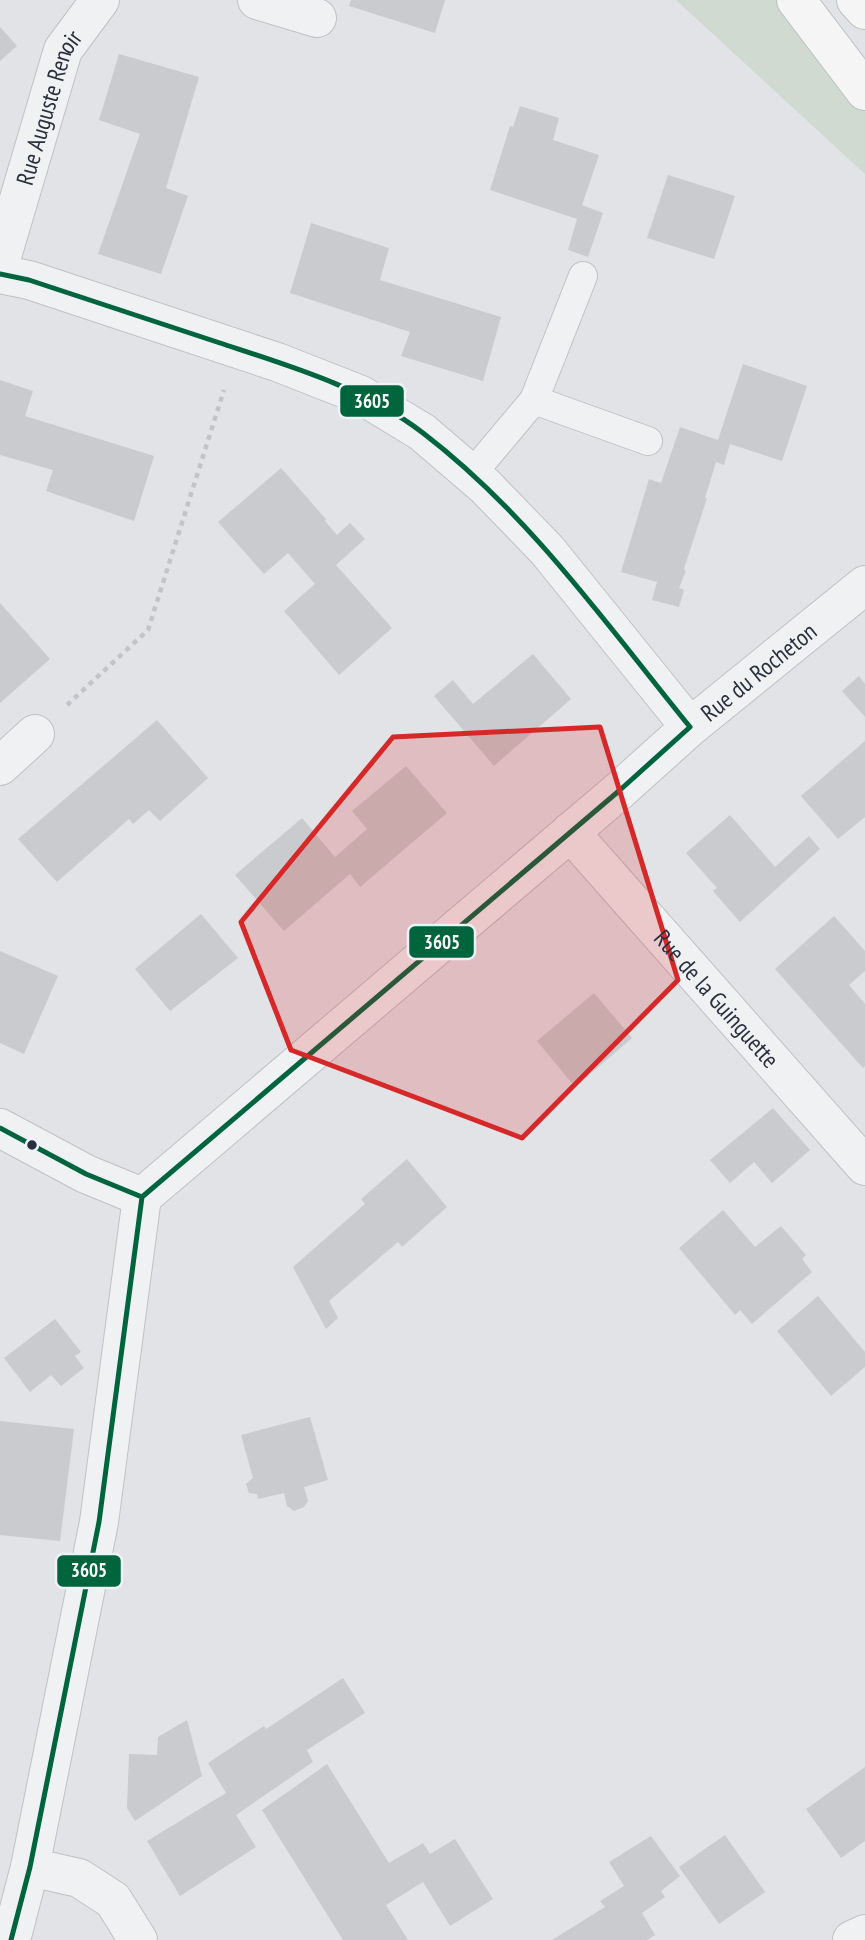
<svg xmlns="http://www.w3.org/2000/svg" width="865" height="1940" font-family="'PT Sans Narrow',sans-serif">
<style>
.green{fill:#d0dad1}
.building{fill:#c9cbce}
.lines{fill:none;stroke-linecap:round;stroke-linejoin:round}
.lane-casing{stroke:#bfc1c4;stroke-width:30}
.street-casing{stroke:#bfc1c4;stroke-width:40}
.primary-casing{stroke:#bdc0c4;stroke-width:40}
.path{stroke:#c2c4c9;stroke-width:4.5;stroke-dasharray:5 5;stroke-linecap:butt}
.lane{stroke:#f0f1f2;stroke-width:28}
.street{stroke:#f0f1f2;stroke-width:38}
.primary{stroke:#f5f5f6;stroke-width:38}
.bus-1-casing{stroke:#eef1f6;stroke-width:10}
.bus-1{stroke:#00643c;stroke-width:5}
.marked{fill:#d62828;fill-opacity:0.2;stroke:#d62828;stroke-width:5;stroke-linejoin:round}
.bus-dot{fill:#282f3f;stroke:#eef1f6;stroke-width:2.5}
.labels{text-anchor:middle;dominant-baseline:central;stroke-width:6;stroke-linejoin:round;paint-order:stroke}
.street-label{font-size:24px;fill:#282f3f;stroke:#eef1f6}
.line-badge{stroke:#eef1f6;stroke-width:2.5}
.badge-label{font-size:19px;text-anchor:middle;font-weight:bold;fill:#fff}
</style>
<rect width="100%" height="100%" fill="#e1e3e6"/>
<!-- green -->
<path class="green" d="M676 0H787L865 97V174Z"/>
<!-- building -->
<path class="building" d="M351 0H445L435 33 349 6Z
M0 27 17 46 0 61Z
M119 54 199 77 166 188 188 196 161 274 98 254 140 134 99 120Z
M520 106 559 118 553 140 599 155 582 205 603 213 588 257 568 250 577 219 490 190 510 126 513 127Z
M668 175 735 196 714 259 647 238Z
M311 223 389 248 380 280 501 317 483 381 401 356 410 332 290 293Z
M743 364 807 386 782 461 730 444 724 465 716 462 705 498H707L684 569 686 571 679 588 684 590 679 607 652 600 657 582 621 572 649 479 661 483 680 427 718 440Z
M0 380 33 391 25 416 154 456 134 521 46 491 53 470 0 455Z
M281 468 326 519 325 521 337 535 350 523 365 539 336 565 392 628 339 675 284 611 315 584 288 553 264 574 218 522Z
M0 603 50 659 0 703Z
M533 654 571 699 494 766 434 696 453 680 473 704Z
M859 676 865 684V717L842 691Z
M157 720 208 778 160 821 149 810 133 824 129 819 57 882 18 839Z
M865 741V817L838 839 801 796Z
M406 766 447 813 360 887 350 874 284 931 235 875 302 818 335 857 367 829 352 811Z
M730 815 775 867 809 836 820 849 740 922 713 891 717 888 686 853Z
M201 914 238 958 170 1011 135 969Z
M834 916 865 951V971L849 985 865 1004V1066L863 1068 775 969Z
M0 951 58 976 24 1054 0 1043Z
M594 993 632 1038 575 1087 537 1041Z
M773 1108 810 1150 772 1183 754 1162 730 1183 710 1160Z
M407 1159 447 1207 402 1247 398 1242 329 1301 338 1318 326 1329 293 1267 365 1204 361 1199Z
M723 1210 755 1247 781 1226 806 1255 802 1259 812 1272 752 1324 740 1310 735 1315 679 1248Z
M818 1296 865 1352V1367L831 1396 777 1331Z
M55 1319 81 1352 75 1356 84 1368 61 1386 51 1375 30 1392 4 1358Z
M310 1417 328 1480 304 1487 308 1501 304 1507 294 1511 287 1506 284 1493 258 1499 257 1494 249 1493 246 1484 253 1478 241 1435Z
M0 1421 74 1429 60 1541 0 1535Z
M343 1678 365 1713 307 1750 313 1762 236 1815 256 1847 180 1896 147 1841 226 1793 208 1763 264 1726 266 1729Z
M187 1720 202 1776 135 1821 127 1808 129 1754 157 1755 158 1737Z
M327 1764 389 1863 423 1843 430 1854 455 1839 493 1899 450 1926 423 1882 386 1905 408 1940H343L262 1810Z
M865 1767V1841L841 1858 806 1809Z
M725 1835 765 1892 719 1924 679 1867Z
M651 1836 680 1876 661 1891 665 1897 642 1913 655 1935 647 1940H552L605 1907 600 1901 624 1886 609 1862Z"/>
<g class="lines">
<defs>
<path id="lane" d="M534 400 648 441
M471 475 534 400 583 276"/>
<g id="street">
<path d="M257 0 317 18"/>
<path id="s1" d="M0 263 63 50 100 0"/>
<path d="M0 274 29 280 277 362 361 395 422 432 485 486 547 550 690 727"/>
<path d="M0 766 35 734"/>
<path id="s2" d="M570 832 865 1166"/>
<path d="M0 1128 86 1174 142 1197"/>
<path id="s3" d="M142 1197 620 790 690 727 865 585"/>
<path d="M30 1867 79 1878 113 1900 138 1940"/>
<path d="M11 1940 30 1867 99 1522 142 1197"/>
<path d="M852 1940 865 1934"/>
</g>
<path id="primary" d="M796 0 865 91
M856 0 865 10"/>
</defs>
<!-- lane casing -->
<use href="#lane" class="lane-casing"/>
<!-- street casing -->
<use href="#street" class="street-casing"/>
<!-- primary casing -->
<use href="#primary" class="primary-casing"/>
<!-- path -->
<path class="path" d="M67 705 148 630 224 390"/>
<!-- lane -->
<use href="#lane" class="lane"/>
<!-- street -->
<use href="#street" class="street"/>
<!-- primary -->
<use href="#primary" class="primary"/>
<defs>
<path id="bus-1" d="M0 274 29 280C93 301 157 322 220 343 290 366 365 388 423 433 529 514 607 625 690 727L620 790 142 1197
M0 1128 86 1174 142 1197
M11 1940 30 1867 99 1522 142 1197"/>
</defs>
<!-- bus-1 casing -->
<use href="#bus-1" class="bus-1-casing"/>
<!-- bus-1 -->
<use href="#bus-1" class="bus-1"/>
</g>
<!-- marked area -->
<path class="marked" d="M600 727 678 980 522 1138 291 1050 241 922 393 737Z"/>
<!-- markers -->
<circle class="bus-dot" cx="32" cy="1145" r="6"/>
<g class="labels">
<!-- street labels -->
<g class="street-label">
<text stroke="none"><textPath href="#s1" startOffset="163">Rue Auguste Renoir</textPath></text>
<text stroke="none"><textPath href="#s3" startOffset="810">Rue du Rocheton</textPath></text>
<text stroke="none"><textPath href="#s2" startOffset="222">Rue de la Guinguette</textPath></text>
</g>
</g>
<g class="line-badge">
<rect x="339" y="384" width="66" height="34" rx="7" fill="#00643c"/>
<rect x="408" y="925" width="67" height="34" rx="7" fill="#00643c"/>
<rect x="56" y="1554" width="66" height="34" rx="7" fill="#00643c"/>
</g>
<g class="badge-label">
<text x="372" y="408">3605</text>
<text x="442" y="949">3605</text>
<text x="89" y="1577">3605</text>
</g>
</svg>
